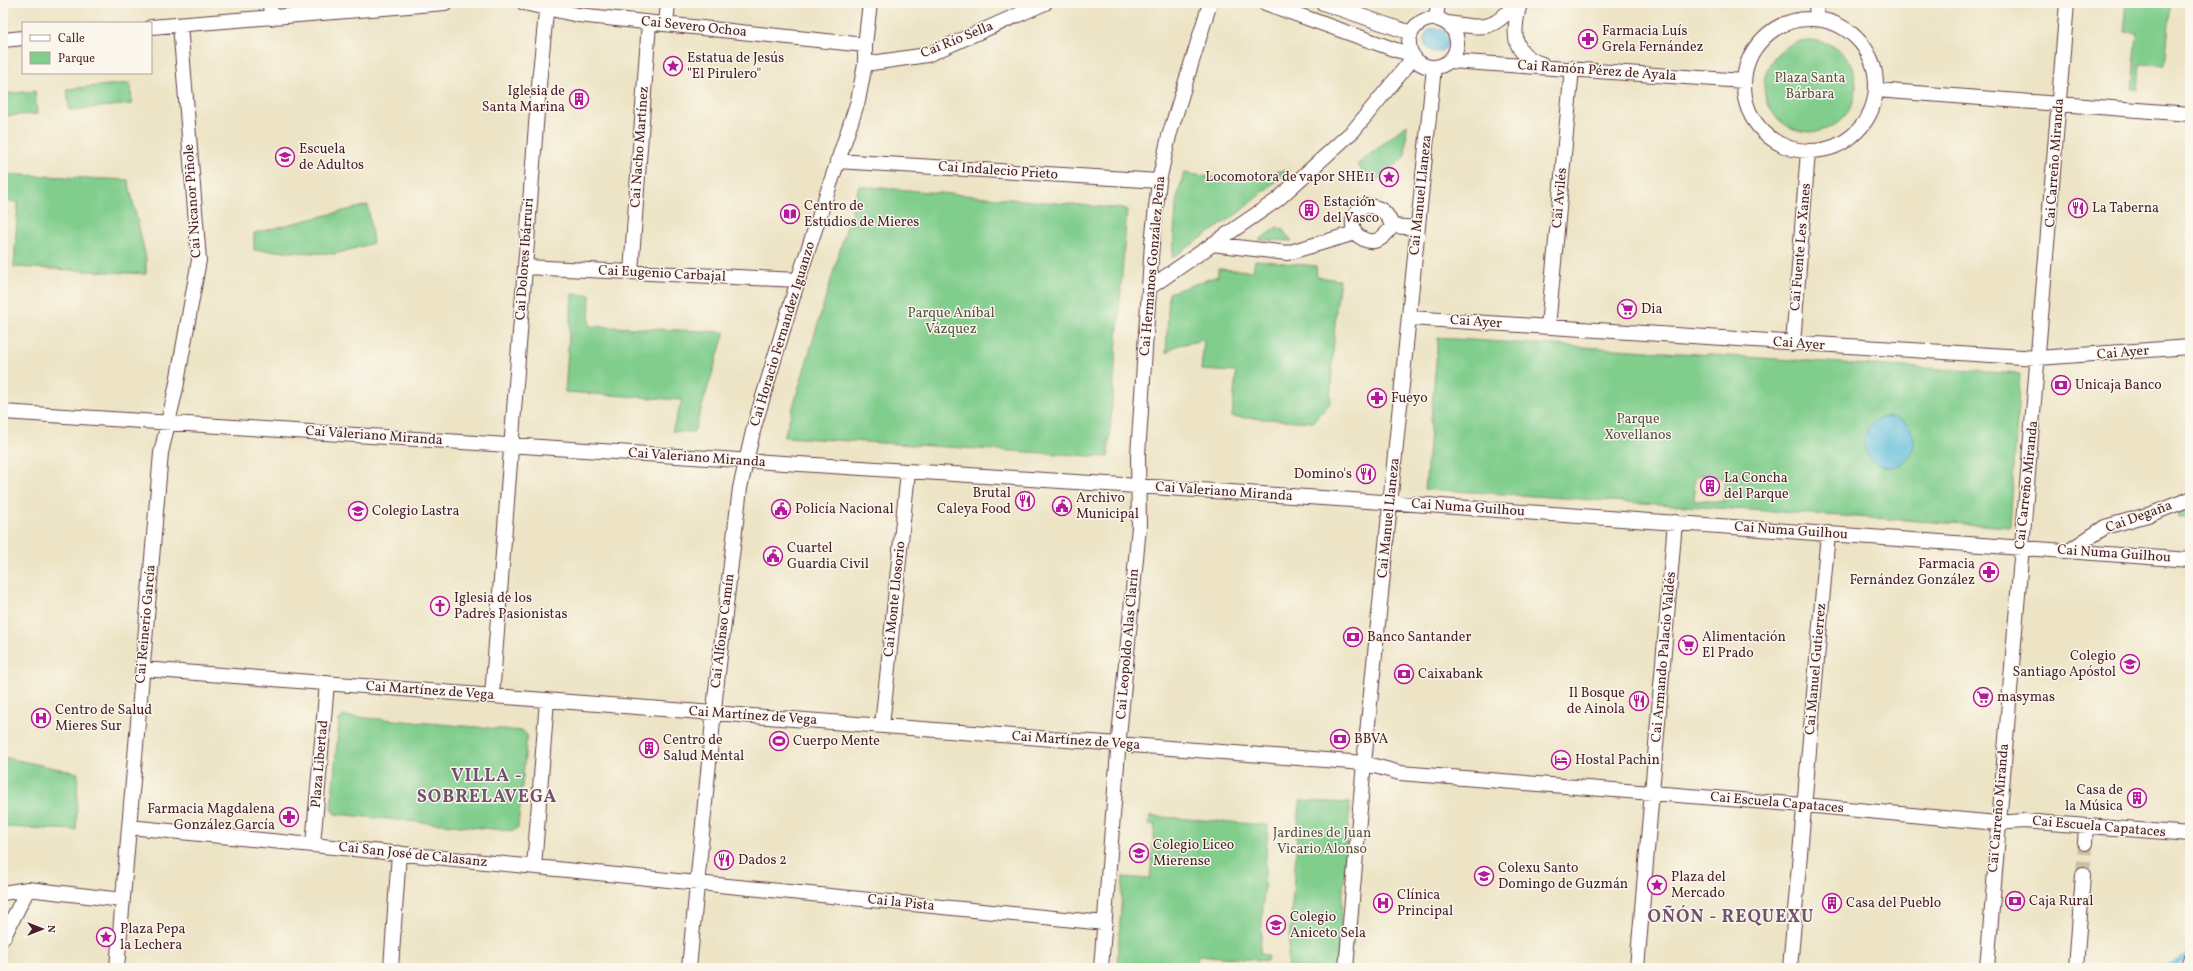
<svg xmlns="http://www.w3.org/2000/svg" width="2193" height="971" font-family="Vollkorn,serif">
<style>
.green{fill:#80cd8c;stroke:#65765c;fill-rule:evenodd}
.water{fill:#5ebddc;stroke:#546e84}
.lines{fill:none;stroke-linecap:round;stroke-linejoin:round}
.stream{stroke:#5ebddc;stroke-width:5.5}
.street-tunnel{stroke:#ccbda6;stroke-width:14;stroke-dasharray:14 7;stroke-linecap:butt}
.street-casing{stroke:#623d42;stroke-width:16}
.street{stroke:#fff;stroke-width:14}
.labels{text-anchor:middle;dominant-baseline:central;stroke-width:3;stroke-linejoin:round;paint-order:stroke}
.street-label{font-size:14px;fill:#4a1f2b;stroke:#fbf7ec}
.poi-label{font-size:14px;fill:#4a1f2b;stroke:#fbf7ec;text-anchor:start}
.park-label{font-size:14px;fill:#5a5348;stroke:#fbf7ec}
.district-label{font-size:18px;font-weight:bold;letter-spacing:1px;fill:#725170;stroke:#fbf7ec}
</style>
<rect width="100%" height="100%" fill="#fbf7ec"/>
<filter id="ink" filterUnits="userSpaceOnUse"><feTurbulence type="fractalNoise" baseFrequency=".025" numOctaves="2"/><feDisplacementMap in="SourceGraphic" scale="8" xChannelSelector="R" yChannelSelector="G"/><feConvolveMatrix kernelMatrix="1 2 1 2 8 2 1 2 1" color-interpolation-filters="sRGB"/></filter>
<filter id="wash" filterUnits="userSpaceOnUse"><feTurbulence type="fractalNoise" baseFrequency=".012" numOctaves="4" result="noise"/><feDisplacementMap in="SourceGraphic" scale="16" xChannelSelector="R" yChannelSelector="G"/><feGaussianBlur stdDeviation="0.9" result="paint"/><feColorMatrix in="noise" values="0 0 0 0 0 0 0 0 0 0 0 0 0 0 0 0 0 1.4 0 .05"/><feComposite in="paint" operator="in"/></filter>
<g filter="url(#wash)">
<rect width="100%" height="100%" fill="#ede4c5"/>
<!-- green -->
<path class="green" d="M2127 3H2171L2165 65 2140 64 2138 90H2132L2137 33 2124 32Z
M1764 86a46 46 0 1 1 92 0a46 46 0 1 1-92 0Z
M130 83 132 104 69 110 67 89Z
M35 91 37 114 3 116V94Z
M1407 124 1405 157 1372 184 1357 165Z
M1289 170 1237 214 1172 258 1177 197 1184 173 1222 179Z
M3 174 128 180 146 258V274L14 267 18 202 3 201Z
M859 186 1127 209 1108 457 784 437Z
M368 205 373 243 335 254 254 250V233Z
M1277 227 1282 229 1292 241 1259 240Z
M1255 260 1316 266 1317 277 1340 280 1336 308 1330 403 1313 422 1232 417 1236 372 1201 370 1204 340 1179 345 1166 353 1169 293 1218 276V269L1253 271Z
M572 294 590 295 589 326 725 332 694 432 672 431 682 400 565 392Z
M1438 338 2020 374 2010 527 1425 489ZM1902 421 1913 434 1899 465C1887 469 1877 466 1868 456ZM1705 474 1725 479 1723 502 1694 500 1695 477Z
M2190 505V517H2178L2177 508Z
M344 716 523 731 527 735 518 827 514 831 335 814 331 809 339 720Z
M3 757 78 773 76 830 3 827Z
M1300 801 1350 803 1337 968H1287Z
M1150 816 1268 825 1260 954 1268 955 1267 961 1198 955 1196 968H1120L1117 964 1123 877 1150 879 1155 825H1149Z"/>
<!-- water -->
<path class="water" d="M1424 40a12 12 0 1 1 24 0a12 12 0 1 1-24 0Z
M1864 442a25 25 0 1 1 50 0a25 25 0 1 1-50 0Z"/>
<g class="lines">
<!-- stream -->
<path class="stream" d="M2165 968 2190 954"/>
</g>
</g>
<g filter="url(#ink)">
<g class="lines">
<!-- street-tunnel -->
<path class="street-tunnel" d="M2083 875 2085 843"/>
<defs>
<path id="street" d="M270 3 271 18
M524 3 578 15 865 45
M1265 3 1396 50 1412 54
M1323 3 1411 33
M1520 3C1513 30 1510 54 1542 64
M1816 3 1817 19
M1409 43a24 24 0 1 1 48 0a24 24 0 1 1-48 0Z
M1436 19 1438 3
M1744 85a66 66 0 1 1 132 0a66 66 0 1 1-132 0Z
M1448 23C1483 28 1492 32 1516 3
M666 24 668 3
M151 27 445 3
M3 40 23 38
M1450 61 1744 81
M865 64 927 55 1045 3
M1876 90 2190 114
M837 161 1159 181
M1355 233C1350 221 1353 213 1364 206 1380 206 1387 211 1392 226
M1212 244 1287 253 1355 233C1370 247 1382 242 1392 226L1418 228
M525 267 798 280
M631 272 649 23
M1149 288 1277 200 1354 130 1414 57
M1409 318 2038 358 2190 347
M1548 327 1572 68
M1793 344 1808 151
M3 412 1413 504 2190 560
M2069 551 2105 527 2151 514 2190 499
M143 669 1364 763 1400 773 1804 805 1997 823 2024 821 2190 834
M492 696 540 73 547 3
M882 726 908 472
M129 827 1105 923
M2085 843 2086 826
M313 845 327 683
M534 867 547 700
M3 893 28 889 122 900
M3 938 28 889
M117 968 161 453 176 388 199 260 180 25
M391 968 399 853
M689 968 716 690 740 488 754 427 798 280 858 101 865 64V45L870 3
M1101 968 1120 726 1139 527 1138 455 1152 243 1159 181 1169 136 1210 3
M1346 968 1364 763 1434 67
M1637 968 1675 522
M1790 968 1828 533
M1987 968 2067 3
M2076 968 2083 875
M2187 968 2190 960"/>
</defs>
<!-- street casing -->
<use href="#street" class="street-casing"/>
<!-- street -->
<use href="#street" class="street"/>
</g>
</g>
<!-- icons -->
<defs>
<symbol id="pharmacy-ring" viewBox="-11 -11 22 22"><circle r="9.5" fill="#fbf7ec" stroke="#b5179e" stroke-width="1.5"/><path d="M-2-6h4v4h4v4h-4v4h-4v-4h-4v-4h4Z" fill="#b5179e"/></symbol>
<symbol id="sight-ring" viewBox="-11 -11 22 22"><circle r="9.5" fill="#fbf7ec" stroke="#b5179e" stroke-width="1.5"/><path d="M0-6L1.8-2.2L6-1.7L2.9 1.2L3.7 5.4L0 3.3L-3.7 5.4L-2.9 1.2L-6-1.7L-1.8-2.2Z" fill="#b5179e"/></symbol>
<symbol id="building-ring" viewBox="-11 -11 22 22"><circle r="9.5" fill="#fbf7ec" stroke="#b5179e" stroke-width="1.5"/><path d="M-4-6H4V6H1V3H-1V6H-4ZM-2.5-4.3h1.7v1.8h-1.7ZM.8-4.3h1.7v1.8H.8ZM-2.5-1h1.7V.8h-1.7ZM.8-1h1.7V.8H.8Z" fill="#b5179e"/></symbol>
<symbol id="school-ring" viewBox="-11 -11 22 22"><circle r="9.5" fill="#fbf7ec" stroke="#b5179e" stroke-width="1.5"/><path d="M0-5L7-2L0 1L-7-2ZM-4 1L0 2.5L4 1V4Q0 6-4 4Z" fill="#b5179e"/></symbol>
<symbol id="restaurant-ring" viewBox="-11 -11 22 22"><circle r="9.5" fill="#fbf7ec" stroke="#b5179e" stroke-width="1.5"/><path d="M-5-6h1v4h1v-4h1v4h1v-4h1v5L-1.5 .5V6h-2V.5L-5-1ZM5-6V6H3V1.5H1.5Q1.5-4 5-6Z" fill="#b5179e"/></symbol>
<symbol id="library-ring" viewBox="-11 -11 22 22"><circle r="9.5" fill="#fbf7ec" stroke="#b5179e" stroke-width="1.5"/><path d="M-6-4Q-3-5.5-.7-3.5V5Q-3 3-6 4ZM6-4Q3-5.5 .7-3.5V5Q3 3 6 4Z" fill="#b5179e"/></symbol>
<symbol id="supermarket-ring" viewBox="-11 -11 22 22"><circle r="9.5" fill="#fbf7ec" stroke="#b5179e" stroke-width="1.5"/><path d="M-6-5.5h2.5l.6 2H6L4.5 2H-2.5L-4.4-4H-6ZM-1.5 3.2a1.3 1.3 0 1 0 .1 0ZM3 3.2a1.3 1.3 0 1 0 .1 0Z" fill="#b5179e"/></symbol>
<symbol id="bank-ring" viewBox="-11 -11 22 22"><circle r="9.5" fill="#fbf7ec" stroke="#b5179e" stroke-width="1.5"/><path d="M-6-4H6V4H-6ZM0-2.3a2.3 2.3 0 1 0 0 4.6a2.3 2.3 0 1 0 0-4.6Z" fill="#b5179e"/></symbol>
<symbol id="civic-ring" viewBox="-11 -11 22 22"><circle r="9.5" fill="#fbf7ec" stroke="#b5179e" stroke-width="1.5"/><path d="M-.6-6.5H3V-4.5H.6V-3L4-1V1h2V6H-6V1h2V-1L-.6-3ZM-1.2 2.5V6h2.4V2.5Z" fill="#b5179e"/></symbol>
<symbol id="church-ring" viewBox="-11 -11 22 22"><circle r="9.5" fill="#fbf7ec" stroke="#b5179e" stroke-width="1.5"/><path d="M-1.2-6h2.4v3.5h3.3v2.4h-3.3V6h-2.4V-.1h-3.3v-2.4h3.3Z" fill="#b5179e"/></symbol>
<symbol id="hospital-ring" viewBox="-11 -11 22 22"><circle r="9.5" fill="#fbf7ec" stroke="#b5179e" stroke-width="1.5"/><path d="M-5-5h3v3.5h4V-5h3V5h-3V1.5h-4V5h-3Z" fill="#b5179e"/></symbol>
<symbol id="stadium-ring" viewBox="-11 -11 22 22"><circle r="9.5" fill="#fbf7ec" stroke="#b5179e" stroke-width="1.5"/><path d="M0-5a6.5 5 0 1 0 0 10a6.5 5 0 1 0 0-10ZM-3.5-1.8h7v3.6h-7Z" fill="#b5179e"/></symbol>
<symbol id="hotel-ring" viewBox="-11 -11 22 22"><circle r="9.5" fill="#fbf7ec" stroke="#b5179e" stroke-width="1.5"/><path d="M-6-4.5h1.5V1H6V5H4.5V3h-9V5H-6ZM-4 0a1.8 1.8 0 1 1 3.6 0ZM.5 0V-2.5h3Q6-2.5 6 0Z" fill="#b5179e"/></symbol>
</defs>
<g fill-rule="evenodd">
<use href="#pharmacy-ring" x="1577" y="28" width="22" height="22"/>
<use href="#sight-ring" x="662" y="55" width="22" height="22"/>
<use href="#building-ring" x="568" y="88" width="22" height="22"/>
<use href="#school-ring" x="274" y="146" width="22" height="22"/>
<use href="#sight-ring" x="1378" y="166" width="22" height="22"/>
<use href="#restaurant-ring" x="2067" y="197" width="22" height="22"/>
<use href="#building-ring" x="1298" y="199" width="22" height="22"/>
<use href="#library-ring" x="779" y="203" width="22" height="22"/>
<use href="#supermarket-ring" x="1616" y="298" width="22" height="22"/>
<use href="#bank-ring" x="2050" y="374" width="22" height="22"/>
<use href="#pharmacy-ring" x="1366" y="387" width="22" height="22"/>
<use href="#restaurant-ring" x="1355" y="463" width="22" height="22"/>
<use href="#building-ring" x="1699" y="475" width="22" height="22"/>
<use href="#restaurant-ring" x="1014" y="490" width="22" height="22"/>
<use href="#civic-ring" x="1051" y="495" width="22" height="22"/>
<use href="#civic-ring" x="770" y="498" width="22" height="22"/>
<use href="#school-ring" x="347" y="500" width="22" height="22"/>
<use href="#civic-ring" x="762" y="545" width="22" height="22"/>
<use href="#pharmacy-ring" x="1978" y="561" width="22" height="22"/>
<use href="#church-ring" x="429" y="595" width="22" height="22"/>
<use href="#bank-ring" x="1342" y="626" width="22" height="22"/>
<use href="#supermarket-ring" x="1677" y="634" width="22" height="22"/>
<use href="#school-ring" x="2119" y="653" width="22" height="22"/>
<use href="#bank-ring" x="1393" y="663" width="22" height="22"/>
<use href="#supermarket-ring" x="1972" y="686" width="22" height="22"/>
<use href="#restaurant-ring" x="1628" y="690" width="22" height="22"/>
<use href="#hospital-ring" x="30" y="707" width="22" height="22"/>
<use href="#bank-ring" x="1329" y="728" width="22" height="22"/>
<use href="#stadium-ring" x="768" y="730" width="22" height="22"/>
<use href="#building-ring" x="638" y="737" width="22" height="22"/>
<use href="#hotel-ring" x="1550" y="749" width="22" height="22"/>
<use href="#building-ring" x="2126" y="787" width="22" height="22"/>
<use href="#pharmacy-ring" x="278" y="806" width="22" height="22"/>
<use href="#school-ring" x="1128" y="842" width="22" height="22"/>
<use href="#restaurant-ring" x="713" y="849" width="22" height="22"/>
<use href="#school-ring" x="1473" y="865" width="22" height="22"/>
<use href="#sight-ring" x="1646" y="874" width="22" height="22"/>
<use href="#bank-ring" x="2004" y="890" width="22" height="22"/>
<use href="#hospital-ring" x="1372" y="892" width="22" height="22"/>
<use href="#building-ring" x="1821" y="892" width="22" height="22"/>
<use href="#school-ring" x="1265" y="914" width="22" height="22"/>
<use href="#sight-ring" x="95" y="926" width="22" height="22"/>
</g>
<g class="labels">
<!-- street labels -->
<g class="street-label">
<text transform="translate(694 27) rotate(6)">Cai Severo Ochoa</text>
<text transform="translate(957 40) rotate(-22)">Cai Río Sella</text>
<text transform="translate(1597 71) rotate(4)">Cai Ramón Pérez de Ayala</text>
<text transform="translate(640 147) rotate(-86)">Cai Nacho Martínez</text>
<text transform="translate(2055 163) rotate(-86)">Cai Carreño Miranda</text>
<text transform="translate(998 171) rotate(4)">Cai Indalecio Prieto</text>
<text transform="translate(1421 195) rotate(-84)">Cai Manuel Llaneza</text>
<text transform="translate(1560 198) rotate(-85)">Cai Avilés</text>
<text transform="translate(193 201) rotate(-94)">Cai Nicanor Piñole</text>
<text transform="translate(1801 247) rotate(-85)">Cai Fuente Les Xanes</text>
<text transform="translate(525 259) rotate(-86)">Cai Dolores Ibárruri</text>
<text transform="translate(1153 266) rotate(-85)">Cai Hermanos González Peña</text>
<text transform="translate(662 274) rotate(3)">Cai Eugenio Carbajal</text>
<text transform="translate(1476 322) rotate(4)">Cai Ayer</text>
<text transform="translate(783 334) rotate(-73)">Cai Horacio Fernandez Iguanzo</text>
<text transform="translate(1799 344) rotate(4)">Cai Ayer</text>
<text transform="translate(2123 353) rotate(-5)">Cai Ayer</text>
<text transform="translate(374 436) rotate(4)">Cai Valeriano Miranda</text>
<text transform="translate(697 458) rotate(4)">Cai Valeriano Miranda</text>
<text transform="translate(2027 485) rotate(-84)">Cai Carreño Miranda</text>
<text transform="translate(1224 492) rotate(4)">Cai Valeriano Miranda</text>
<text transform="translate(1468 508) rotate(4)">Cai Numa Guilhou</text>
<text transform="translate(2139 517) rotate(-20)">Cai Degaña</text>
<text transform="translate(1389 518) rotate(-84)">Cai Manuel Llaneza</text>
<text transform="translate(1791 531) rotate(4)">Cai Numa Guilhou</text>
<text transform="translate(2114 554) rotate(4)">Cai Numa Guilhou</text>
<text transform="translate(895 599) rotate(-84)">Cai Monte Llosorio</text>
<text transform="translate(146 624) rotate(-85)">Cai Reinerio García</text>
<text transform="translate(723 631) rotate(-83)">Cai Alfonso Camín</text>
<text transform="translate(1128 644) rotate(-85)">Cai Leopoldo Alas Clarín</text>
<text transform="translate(1664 657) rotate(-85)">Cai Armando Palacio Valdés</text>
<text transform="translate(1816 669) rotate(-85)">Cai Manuel Gutierrez</text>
<text transform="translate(430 691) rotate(4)">Cai Martínez de Vega</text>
<text transform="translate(753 716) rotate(4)">Cai Martínez de Vega</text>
<text transform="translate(1076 741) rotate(4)">Cai Martínez de Vega</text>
<text transform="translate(320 764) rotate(-85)">Plaza Libertad</text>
<text transform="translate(1777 803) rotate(5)">Cai Escuela Capataces</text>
<text transform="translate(1999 808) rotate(-85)">Cai Carreño Miranda</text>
<text transform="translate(2099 827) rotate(5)">Cai Escuela Capataces</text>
<text transform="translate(413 855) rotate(6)">Cai San José de Calasanz</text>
<text transform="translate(901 903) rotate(6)">Cai la Pista</text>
</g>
<!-- poi labels -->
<g class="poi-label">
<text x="1602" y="31">Farmacia Luís<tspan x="1602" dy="16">Grela Fernández</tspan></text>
<text x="687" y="58">Estatua de Jesús<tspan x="687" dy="16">"El Pirulero"</tspan></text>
<text x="565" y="91" text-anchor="end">Iglesia de<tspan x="565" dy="16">Santa Marina</tspan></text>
<text x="299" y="149">Escuela<tspan x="299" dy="16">de Adultos</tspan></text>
<text x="1375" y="177" text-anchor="end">Locomotora de vapor SHE11</text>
<text x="1323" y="202">Estación<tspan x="1323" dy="16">del Vasco</tspan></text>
<text x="804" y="206">Centro de<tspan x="804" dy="16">Estudios de Mieres</tspan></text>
<text x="2092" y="208">La Taberna</text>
<text x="1641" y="309">Dia</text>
<text x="2075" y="385">Unicaja Banco</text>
<text x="1391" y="398">Fueyo</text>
<text x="1352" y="474" text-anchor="end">Domino's</text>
<text x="1724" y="478">La Concha<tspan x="1724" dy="16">del Parque</tspan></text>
<text x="1011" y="493" text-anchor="end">Brutal<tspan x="1011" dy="16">Caleya Food</tspan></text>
<text x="1076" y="498">Archivo<tspan x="1076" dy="16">Municipal</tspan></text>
<text x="795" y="509">Policía Nacional</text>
<text x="372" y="511">Colegio Lastra</text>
<text x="787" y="548">Cuartel<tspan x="787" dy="16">Guardia Civil</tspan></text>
<text x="1975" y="564" text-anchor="end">Farmacia<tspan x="1975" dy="16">Fernández González</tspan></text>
<text x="454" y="598">Iglesia de los<tspan x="454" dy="16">Padres Pasionistas</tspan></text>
<text x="1367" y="637">Banco Santander</text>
<text x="1702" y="637">Alimentación<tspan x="1702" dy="16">El Prado</tspan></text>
<text x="2116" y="656" text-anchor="end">Colegio<tspan x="2116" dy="16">Santiago Apóstol</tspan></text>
<text x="1418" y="674">Caixabank</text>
<text x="1625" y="693" text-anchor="end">Il Bosque<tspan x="1625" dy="16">de Ainola</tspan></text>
<text x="1997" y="697">masymas</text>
<text x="55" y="710">Centro de Salud<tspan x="55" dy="16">Mieres Sur</tspan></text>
<text x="1354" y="739">BBVA</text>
<text x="663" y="740">Centro de<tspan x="663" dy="16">Salud Mental</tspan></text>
<text x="793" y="741">Cuerpo Mente</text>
<text x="1575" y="760">Hostal Pachin</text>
<text x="2123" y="790" text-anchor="end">Casa de<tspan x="2123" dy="16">la Música</tspan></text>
<text x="275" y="809" text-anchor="end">Farmacia Magdalena<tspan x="275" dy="16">González García</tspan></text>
<text x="1153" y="845">Colegio Liceo<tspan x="1153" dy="16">Mierense</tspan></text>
<text x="738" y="860">Dados 2</text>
<text x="1498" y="868">Colexu Santo<tspan x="1498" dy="16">Domingo de Guzmán</tspan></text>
<text x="1671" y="877">Plaza del<tspan x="1671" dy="16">Mercado</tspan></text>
<text x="1397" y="895">Clínica<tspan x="1397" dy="16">Principal</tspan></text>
<text x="2029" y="901">Caja Rural</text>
<text x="1846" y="903">Casa del Pueblo</text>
<text x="1290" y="917">Colegio<tspan x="1290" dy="16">Aniceto Sela</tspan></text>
<text x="120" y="929">Plaza Pepa<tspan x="120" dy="16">la Lechera</tspan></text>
</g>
<!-- park labels -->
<g class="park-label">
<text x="1810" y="78">Plaza Santa<tspan x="1810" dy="16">Bárbara</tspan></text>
<text x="951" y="313">Parque Aníbal<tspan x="951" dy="16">Vázquez</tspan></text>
<text x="1638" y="419">Parque<tspan x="1638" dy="16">Xovellanos</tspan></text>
<text x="1322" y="833">Jardines de Juan<tspan x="1322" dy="16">Vicario Alonso</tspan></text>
</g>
<!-- district labels -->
<g class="district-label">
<text x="487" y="776">VILLA -<tspan x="487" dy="21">SOBRELAVEGA</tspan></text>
<text x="1731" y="917">OÑÓN - REQUEXU</text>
</g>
</g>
<!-- margin -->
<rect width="2193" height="971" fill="none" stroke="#fbf7ec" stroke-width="16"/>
<!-- legend -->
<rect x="22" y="22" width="130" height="52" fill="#fbf7ec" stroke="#b4a19f"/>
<rect x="30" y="35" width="20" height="6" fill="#ffffff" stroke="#b4a19f"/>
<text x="58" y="42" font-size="12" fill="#4a1f2b">Calle</text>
<rect x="30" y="52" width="20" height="12" fill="#80cd8c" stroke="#b4a19f"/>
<text x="58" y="62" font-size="12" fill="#4a1f2b">Parque</text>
<!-- north arrow -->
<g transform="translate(42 929) rotate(90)" stroke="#fbf7ec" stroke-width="3" paint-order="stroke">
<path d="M0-3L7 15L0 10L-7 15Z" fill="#4a1f2b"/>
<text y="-6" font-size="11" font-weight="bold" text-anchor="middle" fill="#4a1f2b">N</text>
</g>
</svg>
